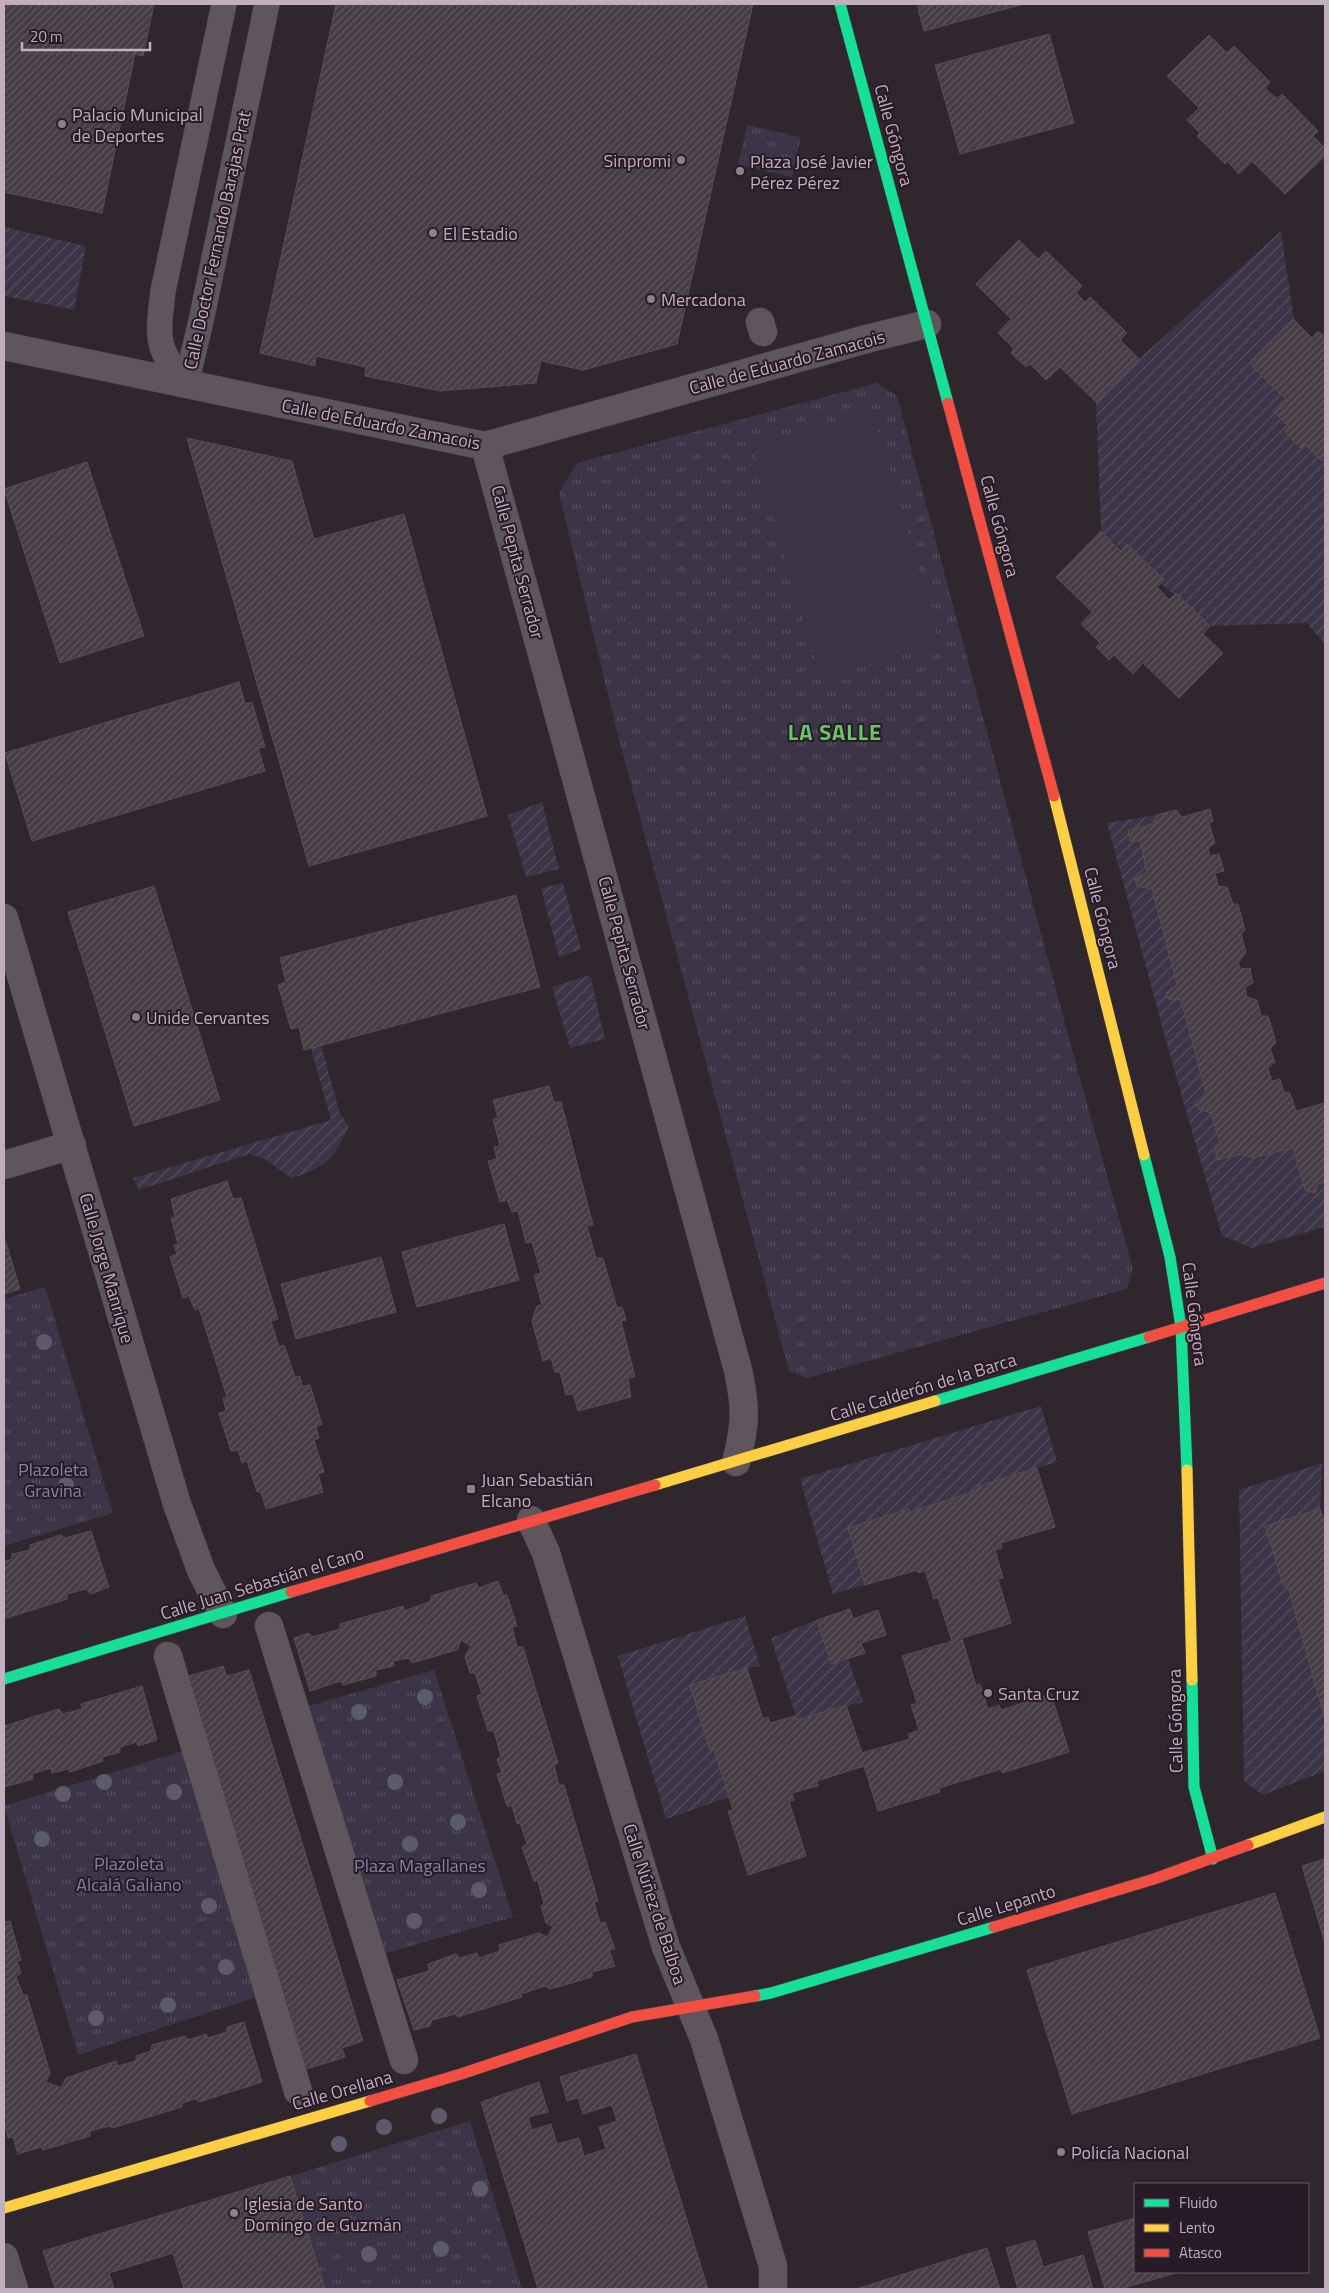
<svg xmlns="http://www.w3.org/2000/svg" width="1329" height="2293" font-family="'Titillium Web',sans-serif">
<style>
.grass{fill:url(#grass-tufts)}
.garden{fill:url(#garden-furrows)}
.pitch{fill:#3c3447}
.building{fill:url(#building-hatch);stroke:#574d56}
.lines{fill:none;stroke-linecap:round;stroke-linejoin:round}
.lane-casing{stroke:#494147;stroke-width:26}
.street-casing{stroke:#494147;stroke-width:29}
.fast-casing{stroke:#494147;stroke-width:12}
.slow-casing{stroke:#494147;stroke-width:12}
.jam-casing{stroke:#494147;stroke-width:12}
.lane{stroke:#5f555c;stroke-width:25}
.street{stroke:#5f555c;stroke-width:28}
.fast{stroke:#16e098;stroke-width:11}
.slow{stroke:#ffcf43;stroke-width:11}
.jam{stroke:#f24e42;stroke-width:11}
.tree{fill:#5c5b6d}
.poi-dot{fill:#8e7f8c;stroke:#291a27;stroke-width:2}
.labels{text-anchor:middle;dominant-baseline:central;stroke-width:4;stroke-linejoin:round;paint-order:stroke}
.poi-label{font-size:18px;fill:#c1afbe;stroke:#291a27;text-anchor:start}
.street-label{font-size:18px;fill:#c1afbe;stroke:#291a27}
.park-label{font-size:18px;fill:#8086a0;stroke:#291a27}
.district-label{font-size:22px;font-weight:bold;letter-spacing:1px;fill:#66c668;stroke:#291a27}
</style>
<defs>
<pattern id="grass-tufts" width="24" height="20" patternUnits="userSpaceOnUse" patternTransform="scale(1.25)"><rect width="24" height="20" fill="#3c3447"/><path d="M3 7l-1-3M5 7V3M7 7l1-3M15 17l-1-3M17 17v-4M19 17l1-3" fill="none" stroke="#564f60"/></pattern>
<pattern id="garden-furrows" width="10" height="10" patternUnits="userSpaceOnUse" patternTransform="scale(1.25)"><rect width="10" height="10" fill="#3c3447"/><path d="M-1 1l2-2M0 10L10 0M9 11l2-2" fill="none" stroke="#564f60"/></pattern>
<pattern id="building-hatch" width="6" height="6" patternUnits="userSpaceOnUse" patternTransform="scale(1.25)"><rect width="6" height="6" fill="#463d44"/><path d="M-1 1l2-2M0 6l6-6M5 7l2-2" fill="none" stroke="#5f565d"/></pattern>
</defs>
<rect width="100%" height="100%" fill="#30262e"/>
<!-- grass -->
<path class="grass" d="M747 125 801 137 792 177 738 165Z
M877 383 897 396 1070 1042 1133 1269 1127 1289 807 1378 789 1371 617 732 559 493 577 463Z
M45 1287 113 1513 4 1546V1299Z
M434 1670 513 1917 372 1957 295 1710Z
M195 1747 269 1993 78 2055 4 1806Z
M470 2121 522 2289H325L290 2176Z"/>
<!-- garden -->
<path class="garden" d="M4 227 86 246 74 310 4 296Z
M1281 231 1294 320 1249 363 1325 441V644L1307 623 1210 626 1101 531 1096 402 1139 359Z
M542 802 559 869 526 877 508 815Z
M1156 815 1155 824 1128 830 1130 841H1140L1227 1158 1244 1154 1252 1158 1293 1148 1318 1184 1325 1182V1227L1252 1248 1222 1236 1170 1055 1107 823Z
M563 883 581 949 559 957 541 888Z
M590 975 605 1039 570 1048 552 987Z
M321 1045 340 1114 349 1126C335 1157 324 1169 291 1178L265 1159 249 1154 139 1190 133 1178 331 1120 311 1048Z
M1041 1406 1057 1462 972 1488 973 1492 910 1512 848 1528 865 1585 833 1594 800 1479Z
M1322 1463 1320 1509 1265 1526 1288 1586 1324 1716 1325 1771 1263 1795 1244 1781 1239 1490Z
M745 1616 760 1666 747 1668 690 1685 710 1750 714 1748 729 1797 666 1819 618 1656Z
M817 1620 831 1664 848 1659 863 1702 797 1720 771 1638Z"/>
<!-- pitch -->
<path class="pitch" d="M873 412 939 642 819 675 753 446Z"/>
<!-- building -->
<path class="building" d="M4 4H154L143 56 135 54 102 213 4 192Z
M336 4H753L677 344 583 370 541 361 536 383 440 391 365 376 366 367 316 356 315 366 260 353Z
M917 4H1024L924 31Z
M1049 34 1074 123 960 154 935 65Z
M1209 35 1227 53 1234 46 1270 82 1265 88 1277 99 1282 94 1318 131 1313 136 1325 148V156L1285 194 1252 161 1239 174 1227 161 1225 164 1197 136 1200 133 1187 120 1199 108 1167 76Z
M1019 240 1038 259 1046 251 1082 286 1076 293 1085 302 1090 297 1127 333 1120 340 1139 359 1096 402 1060 367 1046 380 1030 364 1026 367 1011 353 1014 349 998 333 1011 319 976 284Z
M1294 320 1312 338 1318 331 1325 337V458L1322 461 1305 444 1301 448 1285 432 1289 427 1273 411 1285 399 1249 363Z
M187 438 292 461 314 539 404 514 487 816 309 866Z
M87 462 144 636 60 663 4 489Z
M1101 531 1121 551 1127 544 1164 580 1157 587 1169 600 1176 593 1210 626 1203 634 1223 653 1179 698 1143 663 1133 674 1114 655 1109 660 1096 647 1100 643 1081 624 1092 612 1056 577Z
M239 682 245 704 252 702 265 747 258 748 265 771 32 841 5 753Z
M1210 809 1213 821 1209 823 1215 843 1208 848 1210 856 1219 854 1224 871 1215 873 1218 886 1227 887 1233 904H1238L1245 930 1241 934 1246 952 1238 963 1241 969 1250 968 1253 983 1245 987 1247 997 1257 1000 1261 1016H1268L1276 1042 1270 1049 1275 1062 1268 1068 1272 1081 1280 1079 1284 1092 1290 1093 1296 1111 1325 1103V1182L1318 1184 1315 1193 1305 1190 1293 1148 1252 1158 1244 1154 1217 1160 1215 1148 1220 1144 1211 1113 1199 1109 1195 1103 1206 1093 1181 1000 1168 999 1166 993 1177 984 1152 889 1137 886 1135 879 1147 872 1140 841H1130L1128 830 1155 824 1156 815 1176 810 1182 817Z
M154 886 220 1100 134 1126 68 912Z
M516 895 540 987 304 1050 299 1027 291 1029 278 985 286 982 280 958Z
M549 1086 554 1102H561L593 1225 587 1226 596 1258H603L617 1308 622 1307 626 1320 621 1321 635 1377 628 1378 631 1397 578 1411 573 1394 566 1395 560 1372H555L551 1358 543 1361 532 1321 537 1306 542 1305 534 1275 541 1273 532 1242 526 1243 518 1211 512 1212 507 1200 500 1202 488 1161 497 1159 494 1147 500 1146 493 1119 498 1118 493 1100Z
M227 1181 233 1199 241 1198 278 1319 271 1321 279 1347 284 1345 295 1377 300 1376 302 1386 310 1385 322 1424 316 1427 319 1438 314 1440 324 1472 318 1474 323 1492 266 1509 261 1492H257L247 1461 242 1463 238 1450 231 1451 219 1413 226 1411 223 1398 227 1397 199 1308 195 1310 189 1296 183 1298 170 1257 177 1254 174 1245 178 1244 171 1218 175 1217 171 1199Z
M504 1224 519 1280 417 1307 402 1252Z
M4 1236 20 1289 4 1294Z
M381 1257 396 1312 296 1339 281 1284Z
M1037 1468 1055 1527 1001 1543 1002 1548 995 1550 1003 1578 998 1579 1011 1623 962 1638 976 1686 980 1684 988 1709 999 1705 1001 1710 1051 1694 1069 1752 1002 1773 1001 1769 939 1788 940 1792 878 1811 864 1766 817 1781 818 1786 792 1793 794 1800 789 1801 806 1856 748 1875 728 1811 733 1810 729 1797 714 1748 710 1750 690 1685 747 1668 763 1719 768 1717 770 1723 795 1716 797 1720 846 1705 862 1753 910 1739 908 1734 919 1730 911 1705 917 1703 902 1656 952 1641 938 1598 934 1599 925 1571 918 1573 917 1570 865 1585 848 1528 909 1509 910 1512 973 1492 972 1488Z
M1320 1509 1325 1525 1324 1716 1288 1586 1284 1587 1265 1526Z
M91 1531 109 1587 91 1594 86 1589 67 1594V1599L4 1619V1562L12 1559V1554L30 1550V1545L61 1535 65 1538Z
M498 1581 503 1595H507L517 1626 512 1627 517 1647H523L558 1763 554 1765 559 1785H564L598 1901 594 1902 600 1923 605 1922 615 1949 609 1950 615 1966 592 1972V1977L550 1989 545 1986 521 1994 522 1997 458 2017 455 2014 432 2020 430 2026 414 2030 397 1980 429 1971 428 1964 456 1954 460 1958 477 1953 479 1958 500 1951 499 1945 539 1933 547 1937 553 1927 546 1923 541 1906 544 1904 538 1881H534L522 1847 527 1844 520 1823 517 1824 512 1806H507L497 1774 502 1773 497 1759 501 1757 494 1731H488L477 1696 482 1694 475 1673H470L465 1657 471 1646 461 1640 457 1650 412 1663 409 1658 393 1661 394 1666 376 1670V1676L343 1685 341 1681 310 1691 294 1638 309 1633 312 1637 340 1629V1624L403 1606 404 1611 431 1601V1596L476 1583 479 1588Z
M850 1609 853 1619 878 1610 886 1635 861 1643 865 1653 831 1664 817 1620Z
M223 1666 227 1676 249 1670 363 2041 342 2048 345 2057 307 2069 269 1993 186 1677Z
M142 1686 157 1740 138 1746 136 1742 120 1747V1752L102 1757 103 1761 70 1772 68 1769 52 1773 51 1768 32 1774 33 1779 4 1787V1726L59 1709 63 1714 82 1709 81 1704Z
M1325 1859V1943L1302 1866Z
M1275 1893 1320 2038 1072 2114 1027 1970Z
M4 1920 5 1922 10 1921 21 1960 17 1961 21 1973 16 1977 23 1995H27L50 2073 46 2082 61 2088 66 2078 116 2061 118 2066 136 2061V2056L151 2051 152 2045 185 2036 188 2040 206 2034 208 2038 227 2032V2027L244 2022 262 2082 199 2102 195 2099 182 2103V2107L112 2128 109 2126 90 2131V2136L43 2150 41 2147 18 2154 13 2137 8 2138 4 2121Z
M636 2054 708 2289H538L481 2102 539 2082 548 2112 528 2117 532 2130 551 2124 557 2144 579 2138 584 2156 606 2149 599 2127 617 2121 612 2105 583 2114 578 2098 567 2101 560 2077Z
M290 2176 325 2289H184L173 2253 109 2273 114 2289H55L43 2251Z
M1135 2218V2272H1179L1120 2289H1105L1088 2232Z
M1035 2240 1043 2267 1083 2255 1093 2289H1018L1006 2248Z
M987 2248 1000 2289H856Z"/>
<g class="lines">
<defs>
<path id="lane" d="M186 384C154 348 158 337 163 291L224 4
M186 384 201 321 267 4"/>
<path id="street" d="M760 322 763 332
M4 346 485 446 870 338 927 324
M485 446 738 1370C746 1407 746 1425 736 1462
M4 918 177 1504 201 1570 223 1614
M4 1165 72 1145
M531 1520 546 1553 666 1947 704 2039 773 2266V2289
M269 1626 404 2060
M168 1656 298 2091
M4 2257 14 2289"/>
<path id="fast" d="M840 4 948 403
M1144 1155 1170 1257 1181 1327 1187 1470
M935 1401 1149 1337
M4 1679 291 1592
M1192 1680 1194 1787 1213 1859
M755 1996 771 1993 994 1927"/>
<path id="slow" d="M1054 796 1144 1155
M1187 1470 1192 1680
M655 1485 935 1401
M1248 1845 1325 1817
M4 2208 370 2101"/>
<path id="jam" d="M948 403 1054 796
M1149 1337 1325 1283
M291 1592 655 1485
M994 1927 1154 1879 1248 1845
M370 2101 461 2074 632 2017 755 1996"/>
</defs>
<!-- lane casing -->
<use href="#lane" class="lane-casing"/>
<!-- street casing -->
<use href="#street" class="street-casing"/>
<!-- fast casing -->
<use href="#fast" class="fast-casing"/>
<!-- slow casing -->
<use href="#slow" class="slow-casing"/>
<!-- jam casing -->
<use href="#jam" class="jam-casing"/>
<!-- lane -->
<use href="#lane" class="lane"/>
<!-- street -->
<use href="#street" class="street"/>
<!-- fast -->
<use href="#fast" class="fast"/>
<!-- slow -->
<use href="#slow" class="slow"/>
<!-- jam -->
<use href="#jam" class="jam"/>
</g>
<!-- trees -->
<g class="tree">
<circle cx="44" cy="1342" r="8"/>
<circle cx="66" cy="1485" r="8"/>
<circle cx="425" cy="1697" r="8"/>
<circle cx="359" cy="1712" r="8"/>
<circle cx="104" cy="1782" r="8"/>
<circle cx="395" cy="1782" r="8"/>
<circle cx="174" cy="1792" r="8"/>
<circle cx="63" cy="1794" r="8"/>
<circle cx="458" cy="1822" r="8"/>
<circle cx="42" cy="1839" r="8"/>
<circle cx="410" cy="1844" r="8"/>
<circle cx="479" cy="1890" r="8"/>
<circle cx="209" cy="1906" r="8"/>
<circle cx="414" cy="1921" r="8"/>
<circle cx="226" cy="1967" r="8"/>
<circle cx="168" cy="2005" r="8"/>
<circle cx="96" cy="2018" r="8"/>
<circle cx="439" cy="2116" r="8"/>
<circle cx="384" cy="2127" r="8"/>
<circle cx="339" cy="2144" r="8"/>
<circle cx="480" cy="2189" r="8"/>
<circle cx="441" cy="2249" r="8"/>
<circle cx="369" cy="2254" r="8"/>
</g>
<!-- markers -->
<g class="poi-dot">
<circle cx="62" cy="124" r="5"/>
<circle cx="681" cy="160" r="5"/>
<circle cx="740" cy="171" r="5"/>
<circle cx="433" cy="233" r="5"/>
<circle cx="651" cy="299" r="5"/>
<circle cx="136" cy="1017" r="5"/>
<rect x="466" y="1484" width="10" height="10" rx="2.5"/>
<circle cx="988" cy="1693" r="5"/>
<circle cx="1061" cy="2152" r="5"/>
<circle cx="234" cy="2213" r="5"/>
</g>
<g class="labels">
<!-- poi labels -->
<g class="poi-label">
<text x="72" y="114">Palacio Municipal<tspan x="72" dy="21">de Deportes</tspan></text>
<text x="671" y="160" text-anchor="end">Sinpromi</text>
<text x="750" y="161">Plaza José Javier<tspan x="750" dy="21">Pérez Pérez</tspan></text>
<text x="443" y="233">El Estadio</text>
<text x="661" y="299">Mercadona</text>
<text x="146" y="1017">Unide Cervantes</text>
<text x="481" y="1479">Juan Sebastián<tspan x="481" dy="21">Elcano</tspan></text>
<text x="998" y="1693">Santa Cruz</text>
<text x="1071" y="2152">Policía Nacional</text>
<text x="244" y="2203">Iglesia de Santo<tspan x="244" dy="21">Domingo de Guzmán</tspan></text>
</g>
<!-- street labels -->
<g class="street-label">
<text transform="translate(894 135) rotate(75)">Calle Góngora</text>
<text transform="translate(217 240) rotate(-78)">Calle Doctor Fernando Barajas Prat</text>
<text transform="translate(787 362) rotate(-15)">Calle de Eduardo Zamacois</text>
<text transform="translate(381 424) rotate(11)">Calle de Eduardo Zamacois</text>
<text transform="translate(1000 526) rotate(75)">Calle Góngora</text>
<text transform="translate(518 562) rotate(75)">Calle Pepita Serrador</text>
<text transform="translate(1103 918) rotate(76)">Calle Góngora</text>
<text transform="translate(625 953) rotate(75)">Calle Pepita Serrador</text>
<text transform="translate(107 1268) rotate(74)">Calle Jorge Manrique</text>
<text transform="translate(1195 1314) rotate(83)">Calle Góngora</text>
<text transform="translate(923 1387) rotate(-17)">Calle Calderón de la Barca</text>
<text transform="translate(262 1583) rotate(-17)">Calle Juan Sebastián el Cano</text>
<text transform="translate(1175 1721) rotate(-91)">Calle Góngora</text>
<text transform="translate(655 1904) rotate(72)">Calle Núñez de Balboa</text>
<text transform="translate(1006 1905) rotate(-17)">Calle Lepanto</text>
<text transform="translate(342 2090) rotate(-16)">Calle Orellana</text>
</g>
<!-- park labels -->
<g class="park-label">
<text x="53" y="1469">Plazoleta<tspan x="53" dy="21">Gravina</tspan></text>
<text x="129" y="1863">Plazoleta<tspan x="129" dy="21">Alcalá Galiano</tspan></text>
<text x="420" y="1865">Plaza Magallanes</text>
</g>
<!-- district labels -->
<g class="district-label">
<text x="835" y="732">LA SALLE</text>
</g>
</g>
<!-- border -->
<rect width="1329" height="2293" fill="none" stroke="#c1afbe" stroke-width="10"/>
<!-- legend -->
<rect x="1134" y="2183" width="175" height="90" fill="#291a27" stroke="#665663"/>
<rect x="1144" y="2199" width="25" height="8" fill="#16e098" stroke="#665663"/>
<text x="1179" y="2208" font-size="15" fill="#c1afbe">Fluido</text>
<rect x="1144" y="2224" width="25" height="8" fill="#ffcf43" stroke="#665663"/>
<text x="1179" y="2233" font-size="15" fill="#c1afbe">Lento</text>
<rect x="1144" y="2249" width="25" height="8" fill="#f24e42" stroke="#665663"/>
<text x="1179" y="2258" font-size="15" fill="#c1afbe">Atasco</text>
<!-- scale -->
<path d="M22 42v8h128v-8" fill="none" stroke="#c1afbe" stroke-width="2.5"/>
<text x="30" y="42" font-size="15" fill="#c1afbe" stroke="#291a27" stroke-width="4" paint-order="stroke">20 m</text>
</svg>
